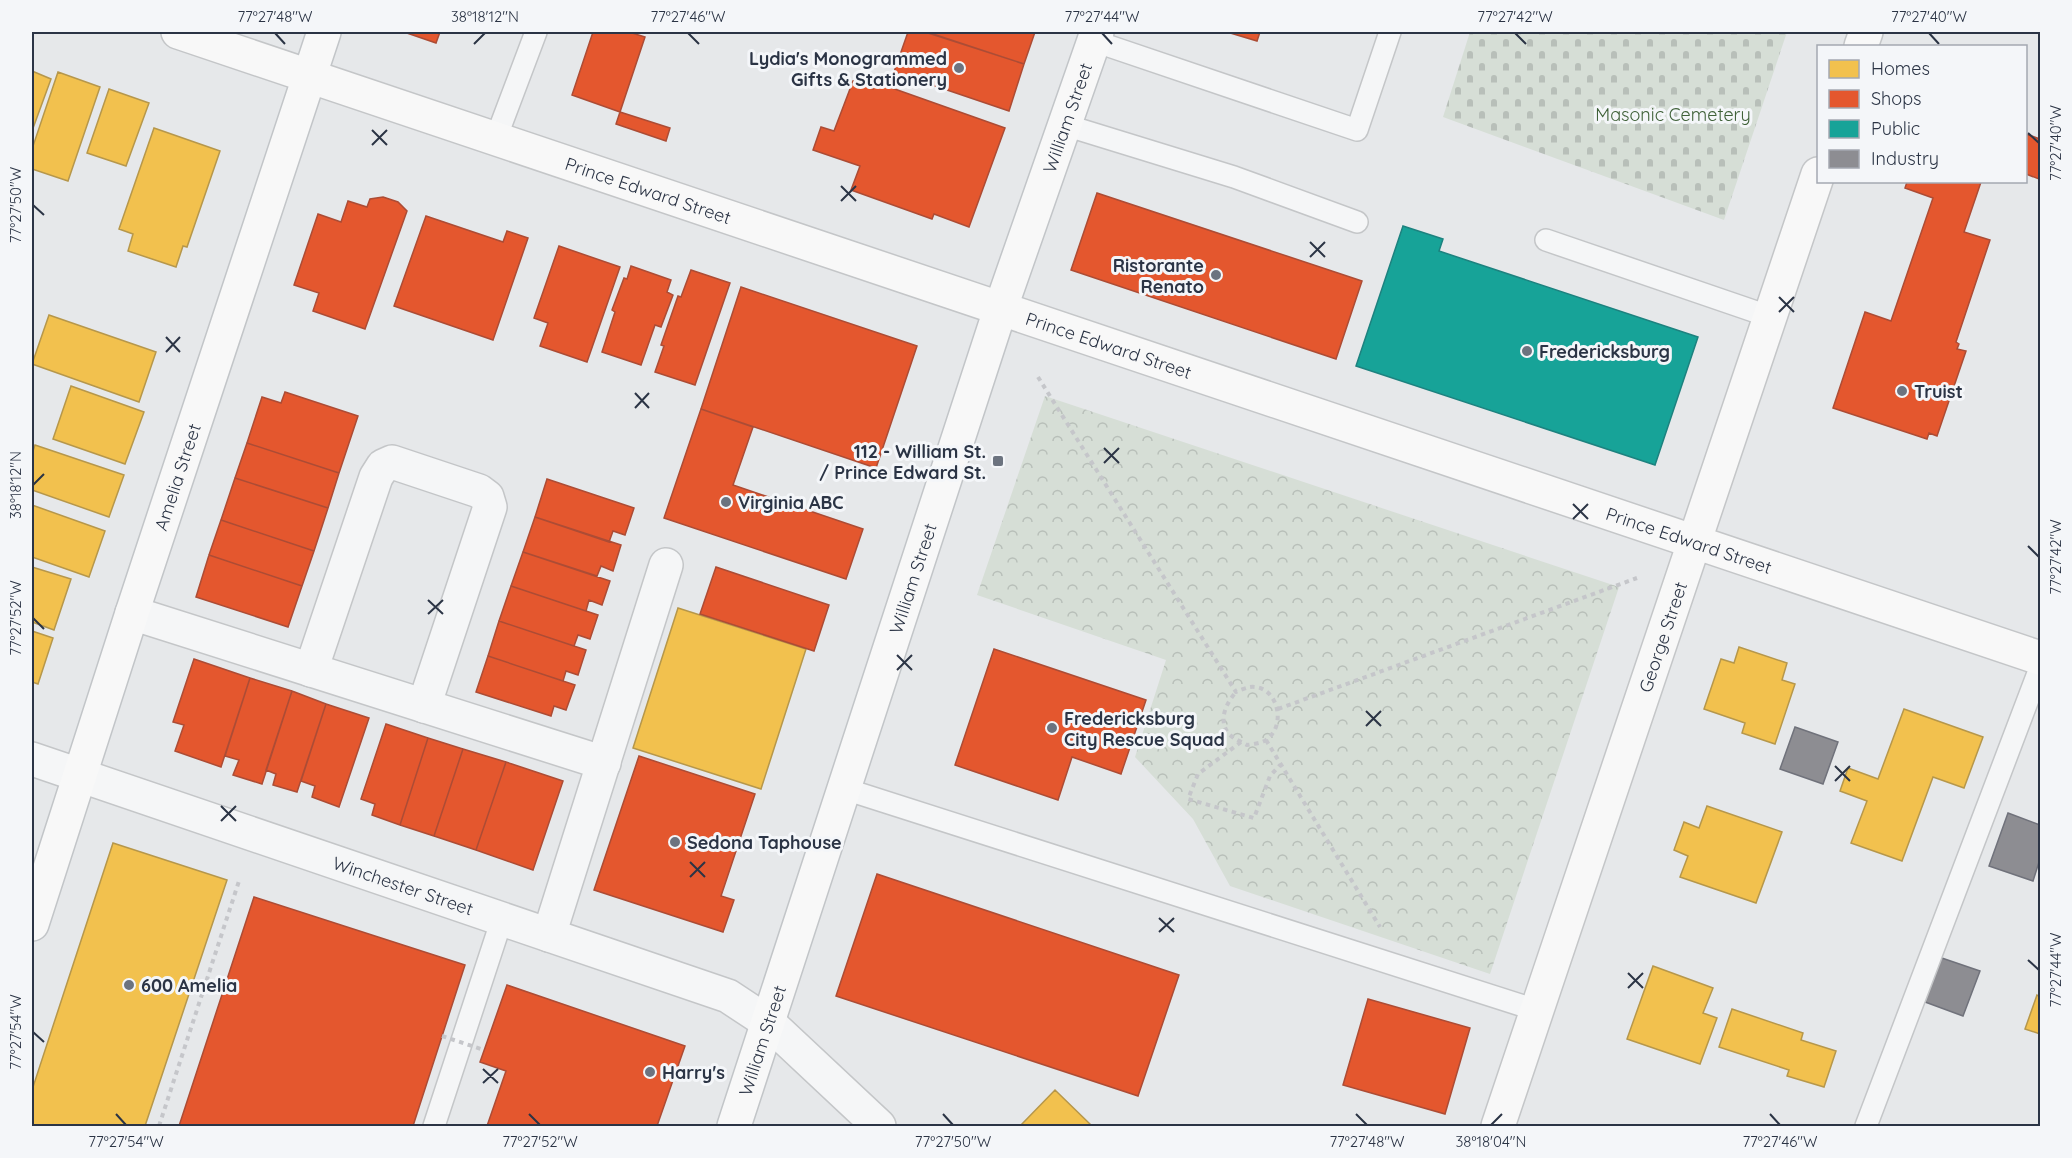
<svg xmlns="http://www.w3.org/2000/svg" width="2072" height="1158" font-family="Quicksand,sans-serif">
<style>
.cemetery{fill:url(#cemetery-stones)}
.park{fill:url(#park-crowns)}
.homes{fill:#f2c14e;stroke:#b6974b;stroke-width:1.5}
.shops{fill:#e4572e;stroke:#ac4c35;stroke-width:1.5}
.public{fill:#17a398;stroke:#1d827f;stroke-width:1.5}
.industry{fill:#8d8d92;stroke:#70727b;stroke-width:1.5}
.lines{fill:none;stroke-linecap:round;stroke-linejoin:round}
.lane-casing{stroke:#c4c6c8;stroke-width:24}
.street-casing{stroke:#c4c6c8;stroke-width:36}
.secondary-casing{stroke:#c4c6c8;stroke-width:36}
.primary-casing{stroke:#c2c5c8;stroke-width:36}
.path{stroke:#c5c6ca;stroke-width:4;stroke-dasharray:4.5 4.5;stroke-linecap:butt}
.lane{stroke:#f5f6f7;stroke-width:21}
.street{stroke:#f5f6f7;stroke-width:33}
.secondary{stroke:#f8f8f8;stroke-width:33}
.primary{stroke:#f8f8f8;stroke-width:33}
.path-bridge{stroke:#c5c6ca;stroke-width:4;stroke-dasharray:4.5 4.5;stroke-linecap:butt}
.ticks{fill:none;stroke:#2b3445;stroke-width:2}
.poi-dot{fill:#6c737f;stroke:#f4f6f9;stroke-width:2}
.labels{text-anchor:middle;dominant-baseline:central;stroke-width:6;stroke-linejoin:round;paint-order:stroke}
.poi-label{font-size:18px;font-weight:bold;fill:#2b3445;stroke:#f4f6f9;text-anchor:start}
.park-label{font-size:18px;fill:#3f6138;stroke:#f4f6f9}
.street-label{font-size:18px;fill:#2b3445;stroke:#f4f6f9}
.neatline{fill:none;stroke:#2b3445;stroke-width:2}
.ticks-label{font-size:15px;text-anchor:middle;fill:#2b3445}
</style>
<defs>
<pattern id="cemetery-stones" width="16" height="16" patternUnits="userSpaceOnUse" patternTransform="scale(1.5)"><rect width="16" height="16" fill="#d6ded6"/><path d="M2 7V4a2 2 0 0 1 4 0v3zM10 15v-3a2 2 0 0 1 4 0v3z" fill="#b8bfb9"/></pattern>
<pattern id="park-crowns" width="20" height="18" patternUnits="userSpaceOnUse" patternTransform="scale(1.5)"><rect width="20" height="18" fill="#d6ded6"/><path d="M2 6a3 3 0 1 1 6 0M12 15a3 3 0 1 1 6 0" fill="none" stroke="#b8bfb9"/></pattern>
</defs>
<rect width="100%" height="100%" fill="#e6e8ea"/>
<!-- cemetery -->
<path class="cemetery" d="M1470 32H1787L1724 220 1443 117Z"/>
<!-- park -->
<path class="park" d="M1045 396 1619 587 1490 974 1230 886 1193 819 1135 757 1166 660 977 595Z"/>
<!-- homes -->
<path class="homes" d="M32 71 51 79 32 131Z
M58 72 100 87 68 181 32 169V149Z
M109 89 149 103 126 166 87 153Z
M154 128 220 151 187 247 183 246 176 267 128 251 133 234 119 229Z
M49 315 156 352 139 402 32 364Z
M71 386 144 412 125 464 53 439Z
M35 445 124 475 109 517 32 490V454Z
M32 505 105 531 89 577 32 557Z
M32 567 71 579 54 630 32 622Z
M678 608 806 649 761 789 633 748Z
M32 631 53 638 38 684 32 682Z
M1739 647 1787 663 1782 680 1795 684 1775 744 1742 733 1745 723 1704 709 1721 659 1734 663Z
M1904 709 1983 737 1964 788 1933 777 1902 861 1851 843 1867 801 1840 791 1848 768 1878 779Z
M1707 806 1782 832 1756 903 1680 877 1688 856 1674 850 1684 822 1699 828Z
M113 843 227 880 145 1126H32V1090Z
M1653 966 1713 988 1703 1013 1717 1018 1700 1064 1627 1039Z
M2037 995 2040 997V1034L2025 1029Z
M1732 1009 1803 1033 1801 1040 1836 1051 1824 1087 1787 1076 1789 1070 1719 1047Z
M1055 1090 1092 1126H1022L1021 1125Z"/>
<!-- shops -->
<path class="shops" d="M404 32H440L436 43Z
M593 32H629L645 37 620 112 572 95Z
M908 32H925L1024 64 1009 111 894 72Z
M927 32H1035L1024 64Z
M1227 32H1260L1257 41Z
M853 81 873 89 875 82 1005 128 969 227 934 214 932 219 851 190 860 166 813 150 821 127 834 131Z
M620 112 670 128 666 141 616 124Z
M2026 134 2040 139 2039 179 2026 174Z
M1907 182H1981L1964 232 1990 240 1956 342 1959 344 1957 349 1966 351 1937 436 1929 433 1927 439 1833 408 1865 312 1891 321 1933 198 1905 188Z
M1097 193 1362 281 1336 359 1071 270Z
M383 197 398 202 407 211 365 329 313 311 319 293 294 285 318 214 341 222 348 201 367 207 370 199Z
M426 216 503 242 507 231 528 238 493 340 394 306Z
M559 246 620 267 587 362 540 346 548 323 534 318Z
M631 266 671 280 667 292 673 295 661 327 655 325 641 365 602 352 615 312 612 310 624 278 627 279Z
M691 270 730 283 695 385 655 372 664 346 661 345 678 296 681 297Z
M741 287 917 346 876 468 701 409Z
M285 392 358 416 339 473 247 443 262 397 281 403Z
M701 409 753 427 733 485 863 529 846 579 664 518Z
M247 443 339 473 328 508 235 478Z
M235 478 328 508 314 551 221 520Z
M547 479 634 508 625 535 613 531 609 542 535 517Z
M535 517 621 545 613 571 601 566 597 576 523 552Z
M221 520 314 551 302 586 209 555Z
M523 552 610 581 602 605 589 600 586 611 511 586Z
M209 555 302 586 288 627 196 597Z
M716 567 829 605 814 651 700 614Z
M511 586 598 615 590 639 578 635 574 646 499 621Z
M499 621 586 650 578 675 566 671 563 681 488 656Z
M994 649 1146 700 1121 774 1072 757 1058 800 955 765Z
M488 656 575 685 566 710 554 706 551 716 476 692Z
M194 659 250 678 221 767 175 751 184 725 173 722Z
M250 678 292 691 262 784 233 775 239 760 225 756Z
M292 691 326 704 297 792 273 785 276 774 266 770Z
M326 704 369 718 339 807 312 797 315 786 301 781Z
M386 724 428 738 400 825 372 815 375 804 361 799Z
M428 738 463 749 434 836 400 825Z
M463 749 506 762 476 850 434 836Z
M639 756 755 794 721 896 734 900 723 932 594 890Z
M506 762 563 781 533 870 476 850Z
M877 874 1179 975 1138 1096 836 996Z
M254 897 465 965 413 1126H179Z
M507 985 685 1046 657 1126H487L506 1071 480 1062Z
M1368 999 1470 1028 1445 1114 1343 1085Z"/>
<!-- public -->
<path class="public" d="M1403 226 1443 239 1439 251 1698 337 1655 465 1356 366Z"/>
<!-- industry -->
<path class="industry" d="M1795 727 1838 742 1823 784 1780 769Z
M2008 813 2040 825V859L2033 881 1989 866Z
M1933 955 1980 971 1963 1016 1917 999Z"/>
<g class="lines">
<defs>
<path id="lane" d="M1094 41 1357 130 1390 32
M1065 125 1234 177 1357 222
M496 138 536 32
M1546 240 1771 317
M845 789 1536 1010
M434 1126 502 919
M1866 1126 2040 668"/>
<g id="street">
<path d="M132 613 604 763"/>
<path d="M311 670 376 477 383 466 392 462 479 491 487 497 490 507 424 706"/>
<path id="s1" d="M32 759 728 996 769 1023 879 1126"/>
<path d="M549 935 666 565"/>
</g>
<g id="secondary">
<path id="s2" d="M178 32 2040 658"/>
<path d="M1861 46 1866 32"/>
<path id="s3" d="M1498 1126 1818 174"/>
</g>
<g id="primary">
<path id="s4" d="M32 924 132 613 324 32"/>
<path id="s5" d="M734 1126 1001 307 1097 32"/>
</g>
</defs>
<!-- lane casing -->
<use href="#lane" class="lane-casing"/>
<!-- street casing -->
<use href="#street" class="street-casing"/>
<!-- secondary casing -->
<use href="#secondary" class="secondary-casing"/>
<!-- primary casing -->
<use href="#primary" class="primary-casing"/>
<!-- path -->
<path class="path" d="M1038 377 1236 692C1240 690 1246 688 1250 687 1277 684 1288 725 1266 740 1262 743 1253 744 1247 745 1242 742 1234 739 1230 735 1217 722 1226 703 1236 692
M1278 709 1637 578
M1266 740 1380 927
M1241 742 1198 774 1188 799 1254 818 1270 776 1280 765
M159 1126 240 878"/>
<!-- lane -->
<use href="#lane" class="lane"/>
<!-- street -->
<use href="#street" class="street"/>
<!-- secondary -->
<use href="#secondary" class="secondary"/>
<!-- primary -->
<use href="#primary" class="primary"/>
<!-- path-bridge -->
<path class="path-bridge" d="M442 1036 484 1050"/>
</g>
<!-- ticks -->
<path class="ticks" d="M275 33 285 44M688 33 699 44M1102 33 1112 44M1515 33 1526 44M1929 33 1939 44M474 44 485 33M372 130 387 145M2028 133 2039 143M372 145 387 130M841 186 856 201M841 201 856 186M33 205 44 215M1310 242 1325 257M1310 257 1325 242M1779 297 1794 312M1779 312 1794 297M166 337 180 352M166 352 180 337M635 393 649 408M635 408 649 393M1104 448 1119 463M1104 463 1119 448M33 485 44 474M1573 504 1588 519M1573 519 1588 504M2028 546 2039 557M428 600 443 614M428 614 443 600M33 618 44 629M897 655 912 670M897 670 912 655M1366 711 1381 726M1366 726 1381 711M1835 766 1850 781M1835 781 1850 766M221 806 236 821M221 821 236 806M690 862 705 877M690 877 705 862M1159 918 1174 932M1159 932 1174 918M2028 960 2039 970M1628 973 1643 988M1628 988 1643 973M33 1032 44 1042M483 1069 498 1083M483 1083 498 1069M116 1114 126 1125M529 1114 540 1125M943 1114 953 1125M1356 1114 1367 1125M1770 1114 1780 1125M1491 1125 1502 1114"/>
<!-- markers -->
<g class="poi-dot">
<circle cx="959" cy="68" r="6"/>
<circle cx="1216" cy="275" r="6"/>
<circle cx="1527" cy="351" r="6"/>
<circle cx="1902" cy="391" r="6"/>
<rect x="992" y="455" width="12" height="12" rx="3"/>
<circle cx="726" cy="502" r="6"/>
<circle cx="1052" cy="728" r="6"/>
<circle cx="675" cy="842" r="6"/>
<circle cx="129" cy="985" r="6"/>
<circle cx="650" cy="1072" r="6"/>
</g>
<g class="labels">
<!-- poi labels -->
<g class="poi-label">
<text x="947" y="58" text-anchor="end">Lydia's Monogrammed<tspan x="947" dy="21">Gifts &amp; Stationery</tspan></text>
<text x="1204" y="265" text-anchor="end">Ristorante<tspan x="1204" dy="21">Renato</tspan></text>
<text x="1539" y="351">Fredericksburg</text>
<text x="1914" y="391">Truist</text>
<text x="986" y="451" text-anchor="end">112 - William St.<tspan x="986" dy="21">/ Prince Edward St.</tspan></text>
<text x="738" y="502">Virginia ABC</text>
<text x="1064" y="718">Fredericksburg<tspan x="1064" dy="21">City Rescue Squad</tspan></text>
<text x="687" y="842">Sedona Taphouse</text>
<text x="141" y="985">600 Amelia</text>
<text x="662" y="1072">Harry's</text>
</g>
<!-- park labels -->
<g class="park-label">
<text x="1673" y="114">Masonic Cemetery</text>
</g>
<!-- street labels -->
<g class="street-label">
<text stroke="none"><textPath href="#s5" startOffset="1062">William Street</textPath></text>
<text stroke="none"><textPath href="#s2" startOffset="496">Prince Edward Street</textPath></text>
<text stroke="none"><textPath href="#s2" startOffset="982">Prince Edward Street</textPath></text>
<text stroke="none"><textPath href="#s4" startOffset="470">Amelia Street</textPath></text>
<text stroke="none"><textPath href="#s2" startOffset="1594">Prince Edward Street</textPath></text>
<text stroke="none"><textPath href="#s5" startOffset="576">William Street</textPath></text>
<text stroke="none"><textPath href="#s3" startOffset="516">George Street</textPath></text>
<text stroke="none"><textPath href="#s1" startOffset="392">Winchester Street</textPath></text>
<text stroke="none"><textPath href="#s5" startOffset="90">William Street</textPath></text>
</g>
</g>
<!-- border -->
<rect width="2072" height="1158" fill="none" stroke="#f4f6f9" stroke-width="66"/>
<!-- legend -->
<rect x="1817" y="45" width="210" height="138" fill="#f4f6f9" stroke="#a4a8b1" stroke-width="1.5"/>
<rect x="1829" y="60" width="30" height="18" fill="#f2c14e" stroke="#a4a8b1" stroke-width="1.5"/>
<text x="1871" y="75" font-size="18" fill="#2b3445">Homes</text>
<rect x="1829" y="90" width="30" height="18" fill="#e4572e" stroke="#a4a8b1" stroke-width="1.5"/>
<text x="1871" y="105" font-size="18" fill="#2b3445">Shops</text>
<rect x="1829" y="120" width="30" height="18" fill="#17a398" stroke="#a4a8b1" stroke-width="1.5"/>
<text x="1871" y="135" font-size="18" fill="#2b3445">Public</text>
<rect x="1829" y="150" width="30" height="18" fill="#8d8d92" stroke="#a4a8b1" stroke-width="1.5"/>
<text x="1871" y="165" font-size="18" fill="#2b3445">Industry</text>
<rect x="33" y="33" width="2006" height="1092" class="neatline"/>
<g class="ticks-label">
<text x="275" y="22">77°27'48"W</text>
<text x="485" y="22">38°18'12"N</text>
<text x="688" y="22">77°27'46"W</text>
<text x="1102" y="22">77°27'44"W</text>
<text x="1515" y="22">77°27'42"W</text>
<text x="1929" y="22">77°27'40"W</text>
<text transform="translate(2056 143) rotate(-90)" y="5">77°27'40"W</text>
<text transform="translate(16 205) rotate(-90)" y="5">77°27'50"W</text>
<text transform="translate(16 485) rotate(-90)" y="5">38°18'12"N</text>
<text transform="translate(2056 557) rotate(-90)" y="5">77°27'42"W</text>
<text transform="translate(16 618) rotate(-90)" y="5">77°27'52"W</text>
<text transform="translate(2056 970) rotate(-90)" y="5">77°27'44"W</text>
<text transform="translate(16 1032) rotate(-90)" y="5">77°27'54"W</text>
<text x="126" y="1147">77°27'54"W</text>
<text x="540" y="1147">77°27'52"W</text>
<text x="953" y="1147">77°27'50"W</text>
<text x="1367" y="1147">77°27'48"W</text>
<text x="1491" y="1147">38°18'04"N</text>
<text x="1780" y="1147">77°27'46"W</text>
</g>
</svg>
